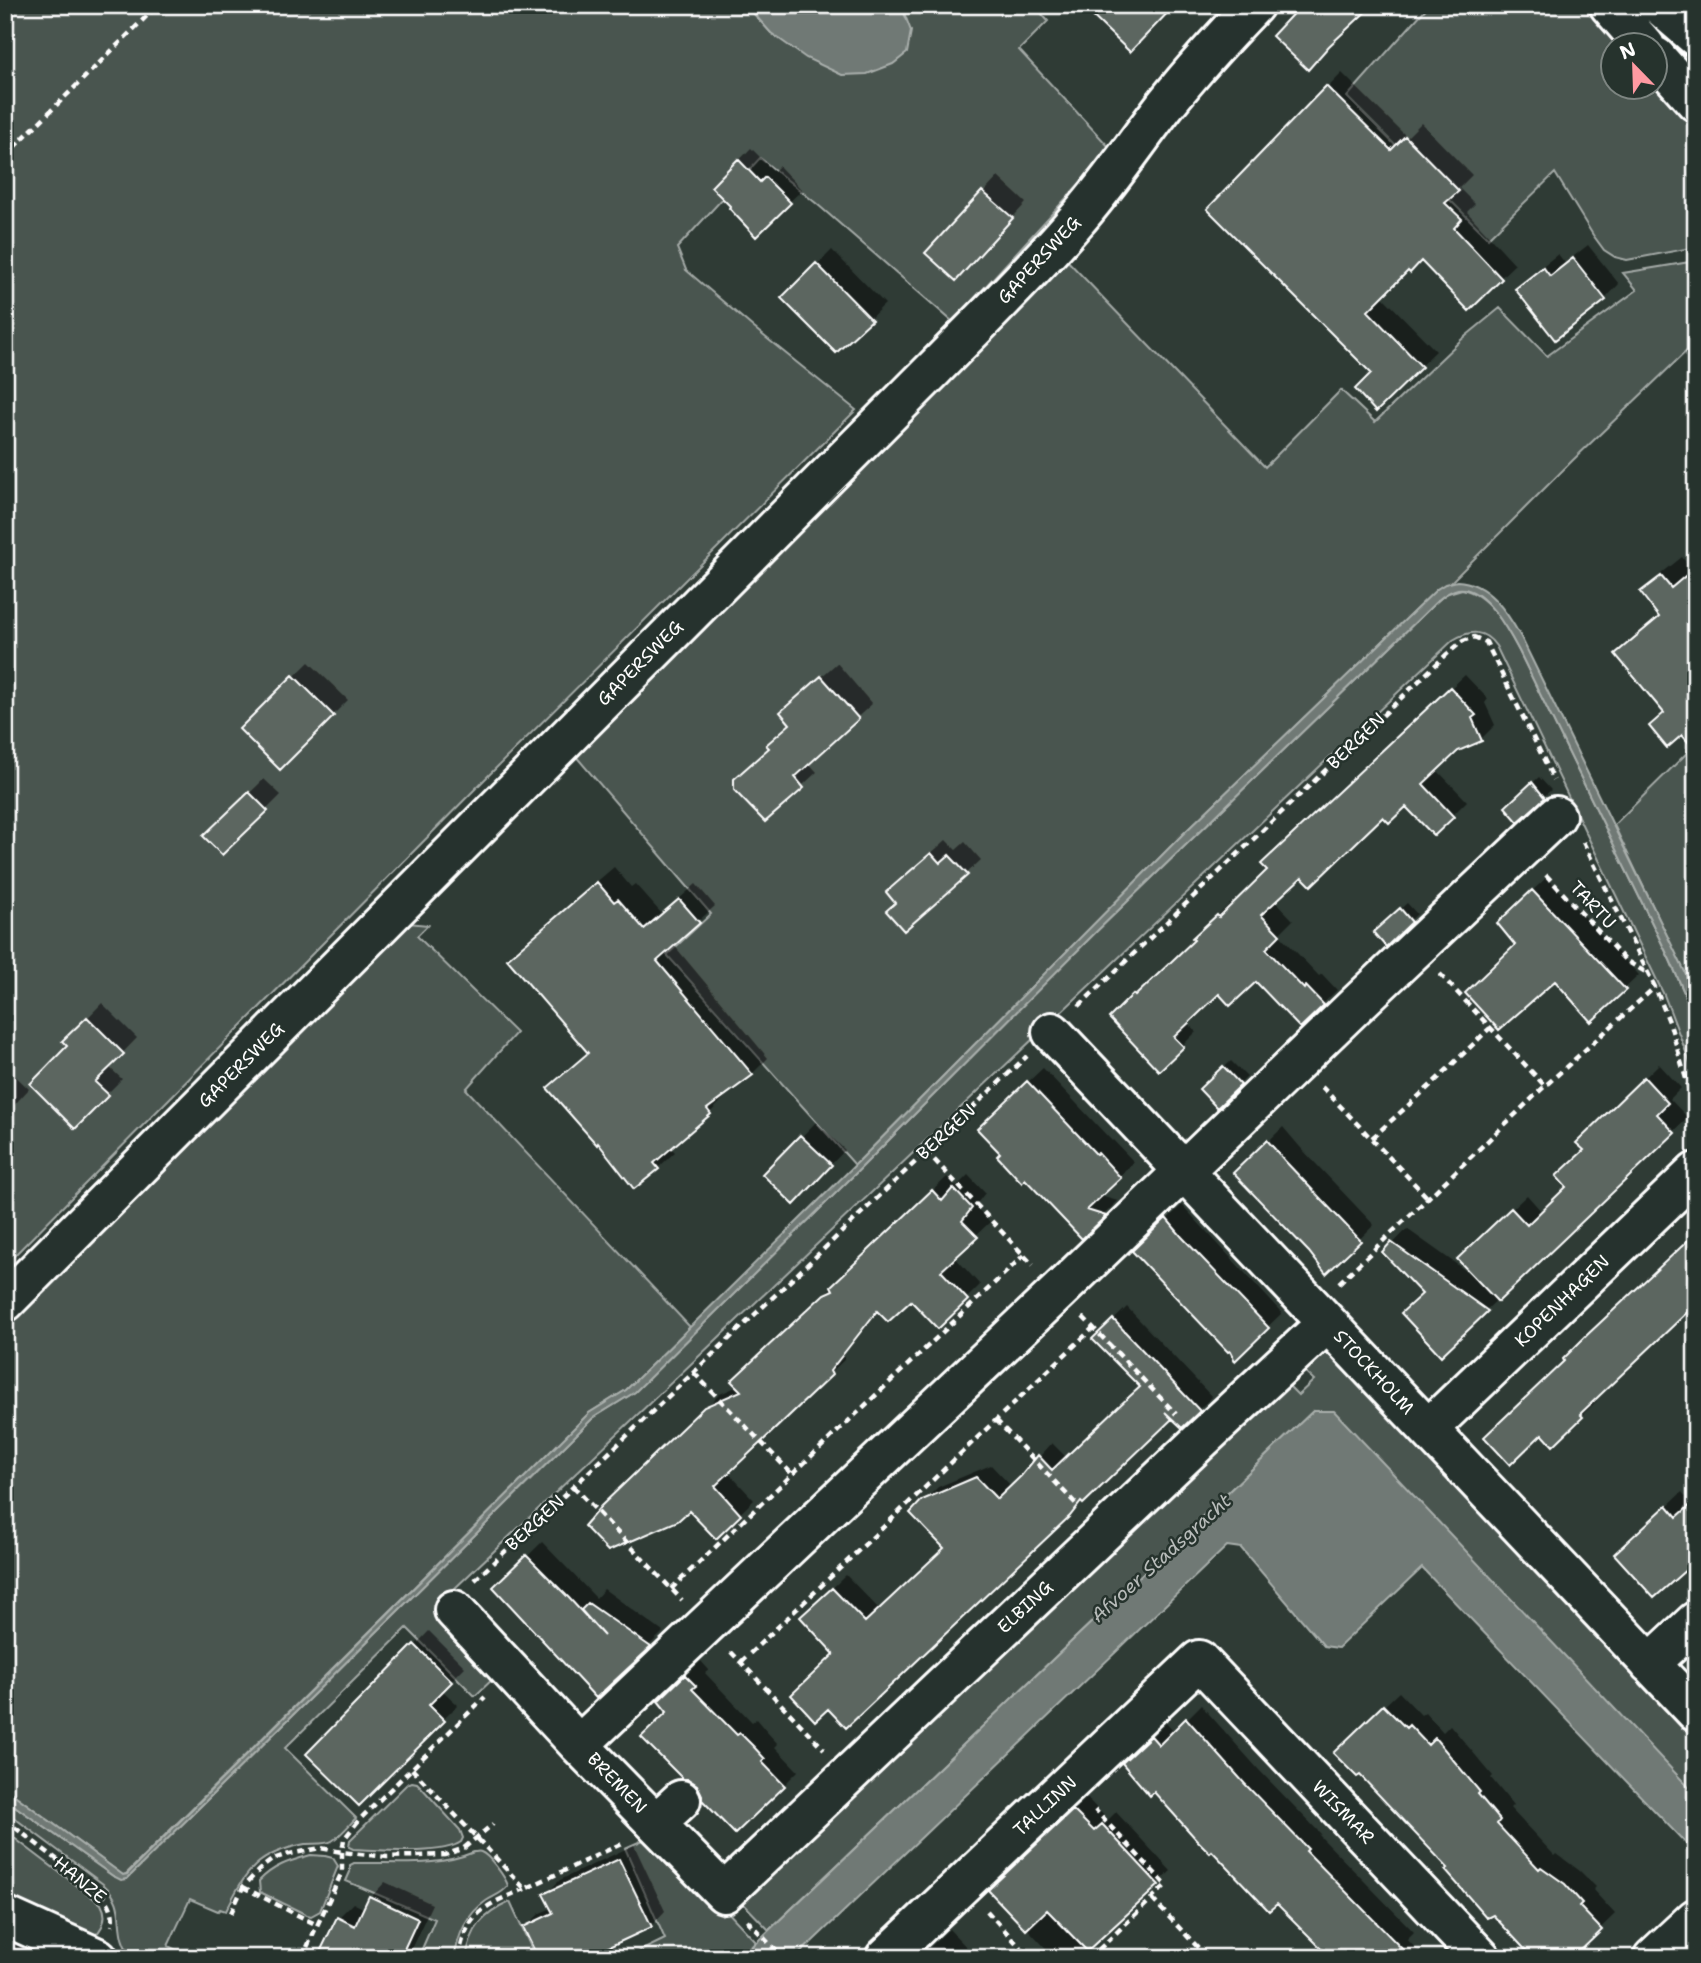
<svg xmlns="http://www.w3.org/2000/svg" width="1701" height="1963" font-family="'Shantell Sans',sans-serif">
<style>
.green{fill:#4a544f;stroke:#a4aaa7;stroke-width:2}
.water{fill:#707975;stroke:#a9afac;stroke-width:2}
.shadow{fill:#0007}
.building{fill:#5b6661;stroke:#fff;stroke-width:2}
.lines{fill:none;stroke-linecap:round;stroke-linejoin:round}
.minor-casing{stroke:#fff;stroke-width:44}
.path{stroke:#fff;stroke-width:4.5;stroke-dasharray:7 5;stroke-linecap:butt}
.minor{stroke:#26332d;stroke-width:38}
.labels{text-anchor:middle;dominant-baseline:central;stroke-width:5;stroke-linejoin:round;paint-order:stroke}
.street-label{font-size:18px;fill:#fff;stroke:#26332d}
.water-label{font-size:19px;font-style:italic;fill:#b8bcba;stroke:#26332d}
</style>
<rect width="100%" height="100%" fill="#2f3b35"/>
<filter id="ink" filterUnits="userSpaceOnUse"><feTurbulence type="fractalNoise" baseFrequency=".0143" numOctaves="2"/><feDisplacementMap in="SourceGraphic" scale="14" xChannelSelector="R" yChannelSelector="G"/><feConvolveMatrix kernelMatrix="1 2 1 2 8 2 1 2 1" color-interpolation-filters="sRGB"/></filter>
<g filter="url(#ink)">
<!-- green -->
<path class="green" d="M5 5H746L771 33 902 7 901 5H1034L1048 21 1019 50 1111 149 953 322 817 204 760 158 677 248 686 270 754 328 856 410 487 777 5 1265Z
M1429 5H1591L1628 45 1614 46V88H1656V77L1696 122V247L1627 260 1615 257 1604 250 1593 235 1555 173 1488 238 1347 97Z
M1626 5H1642L1696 54V78Z
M1063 256 1265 467 1341 390 1375 422 1461 340 1500 308 1547 356 1637 290 1623 273 1696 261V342L1573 460 1450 583 1437 589 1183 834 855 1165 667 955 711 914 574 754Z
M1462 589C1490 595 1506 627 1519 651L1670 960 1693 1013 1696 1020V1089L1689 1060 1664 995 1496 646C1484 629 1470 630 1453 640L433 1609 496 1676 475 1696 407 1628 285 1748 356 1818C349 1825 341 1835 332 1841 326 1845 313 1843 305 1844 258 1853 246 1870 226 1911L220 1909 218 1911 190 1899 168 1946 193 1958H133C109 1931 131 1908 103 1884L5 1811V1799L113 1876 127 1879 593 1418 635 1392 856 1173 1096 932 1430 608 1445 594Z
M1696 744V997L1614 825Z
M408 923 428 925 417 936 516 1033 466 1089 690 1327 626 1390 589 1413 126 1874 123 1875 5 1788V1313Z
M1325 1352 1342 1357 1696 1731V1796L1313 1411 769 1930 739 1899 1284 1381 1298 1395 1314 1380 1300 1367 1317 1353Z
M412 1782 417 1783 421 1787 460 1830 463 1838 461 1842C440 1856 380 1850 353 1849L349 1847 350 1840 407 1784Z
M5 1831 101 1904C108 1916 104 1927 94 1937L5 1901Z
M650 1837 722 1915 727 1911 756 1942 739 1958H626L665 1939 625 1848Z
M474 1852C477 1852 479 1851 481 1852 489 1855 506 1878 508 1886 503 1893 494 1896 486 1901 467 1914 457 1936 455 1958H418L435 1919 346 1881 350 1872V1865L354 1863C395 1862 436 1868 474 1852Z
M311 1855 325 1856 333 1858 338 1866 320 1911 311 1916 307 1915 260 1892 259 1881C274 1865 290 1861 311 1855Z
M510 1902 536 1958H466C471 1928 483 1914 510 1902Z"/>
<!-- water -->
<path class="water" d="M746 5H901L911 31 907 53 893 64 867 74 842 75 806 58 771 33Z
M1457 581C1488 582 1507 612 1521 637L1686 974 1696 997V1020L1670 960 1519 651C1509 632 1484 585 1458 589 1446 592 1438 600 1430 608L1096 932 856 1173 635 1392 593 1418 127 1879 121 1880 113 1876 5 1799V1788L123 1875 127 1874 589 1413 626 1390 632 1384 860 1160 1183 834 1437 589 1445 584Z
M1313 1411H1334L1696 1795V1854L1422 1568 1338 1648 1324 1646 1241 1548 1227 1546 795 1958H740Z"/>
<!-- shadow -->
<path class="shadow" d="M1342 73 1407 137 1421 123 1472 175 1459 188 1475 204 1467 212 1515 264 1469 308 1421 259 1408 269 1381 295 1436 351 1376 409 1374 373 1209 209Z
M751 148 774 171 779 166 802 190 756 234 733 206 713 187Z
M998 177 1026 203 970 264 928 252Z
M1588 245 1619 284 1605 299 1517 289 1531 275 1558 254 1565 263Z
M832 250 885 304 836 351 784 298Z
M1682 557 1692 570 1696 566V721L1665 712 1617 654 1637 634 1660 615 1642 592 1662 573Z
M309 662 348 700 280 768 241 729Z
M837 663 872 704 808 762 817 772 765 820 771 747 792 723 797 698Z
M1465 675 1488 699 1485 703 1495 725 1481 739 1457 749 1436 769 1467 801 1434 834 1406 804 1383 814 1303 874 1274 900 1293 920 1279 934 1319 976 1322 974 1337 990 1300 1026 1256 979 1219 992 1187 1022 1196 1032 1159 1069 1125 1004 1149 982 1150 983 1196 940 1208 924 1232 902 1234 904 1269 870 1277 850Z
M1539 777 1551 790 1518 819 1507 807Z
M264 779 281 795 266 810 206 836Z
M946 840 956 850 965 842 981 860 966 874 897 902 903 878Z
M614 867 631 887 635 884 662 914 696 884 715 906 673 944 768 1058 752 1074 724 1094 726 1096 710 1113 670 1147 675 1152 658 1168 634 1187 599 1141 549 1088 589 1052 509 959 525 943Z
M1547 877 1639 975 1592 1020 1555 979 1517 944 1513 909Z
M1407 903 1417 914 1386 944 1382 926Z
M102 1003 137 1038 109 1067 122 1079 75 1126 70 1046 65 1041Z
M1231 1061 1247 1077 1217 1106 1201 1089Z
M1659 1064 1681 1088 1670 1099 1688 1118 1441 1353 1424 1293 1385 1252 1407 1229 1476 1278 1474 1245 1527 1195 1542 1212 1568 1187 1586 1150 1593 1128Z
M5 1066 29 1089 5 1115Z
M1043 1068 1112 1141 1113 1140 1134 1162 1100 1196 1118 1201 1082 1236 1003 1153 994 1114Z
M816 1122 845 1150 809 1188 765 1174Z
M1283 1127 1300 1147 1374 1225 1327 1271 1310 1251 1236 1173Z
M968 1175 985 1193 975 1206 990 1222 954 1256 980 1285 938 1327 911 1298 879 1310 843 1356 845 1359 728 1472 754 1500 716 1537 689 1509 617 1492 720 1394 738 1386 748 1367 947 1177 956 1187Z
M1182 1205 1282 1313 1235 1358 1231 1348 1135 1251Z
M1696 1235V1313L1693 1316 1687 1310 1594 1398 1597 1401 1553 1443Z
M1127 1307 1212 1397 1198 1410 1173 1417 1069 1515 836 1653 816 1604 846 1575 880 1610 946 1548 912 1513 938 1487 991 1465 1012 1487 1052 1443 1067 1458 1142 1386 1094 1339Z
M1696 1487V1550L1631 1540 1682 1492 1686 1497Z
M542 1542 596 1598 604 1589 663 1632 597 1696 496 1587Z
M429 1631 465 1667 442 1690 458 1705 359 1804 309 1754Z
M701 1661 709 1670 705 1673 752 1722 756 1719 767 1732 778 1744 775 1747 798 1771 784 1785 669 1712 674 1687Z
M1399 1692 1421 1715 1425 1712 1443 1732 1450 1725 1493 1776 1491 1778 1513 1805 1510 1808 1555 1856 1557 1854 1580 1871 1596 1887 1593 1890 1615 1914 1570 1958 1450 1868 1350 1738Z
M1201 1705 1259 1770 1321 1834 1319 1835 1414 1932 1407 1939 1424 1958H1333L1277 1901 1124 1763 1166 1723 1174 1732Z
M1087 1798 1108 1820 1116 1812 1171 1871 1078 1958H1055L991 1890Z
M634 1845 665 1911 651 1926 525 1928 540 1913 552 1908 546 1894 560 1880Z
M385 1882 432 1904 407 1958H319L338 1918 353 1903 365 1909 371 1897Z
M949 1929 977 1958H919L926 1951Z
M5 1935 27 1945 21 1958H5Z"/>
<!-- building -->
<path class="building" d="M1081 5H1175L1130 52Z
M1301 5H1373L1329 46 1308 70 1272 36Z
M1326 86 1391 150 1405 136 1459 191 1445 203 1462 219 1454 228 1502 279 1469 311 1421 261 1410 273 1408 271 1368 311 1422 367 1376 412 1355 389 1371 373 1207 209Z
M738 159 760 182 765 177 791 203 756 237 729 208 730 206 711 187Z
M982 191 1013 218 956 281 925 253Z
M1573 258 1606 300 1555 340 1515 289 1543 267 1550 276Z
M816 263 872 320 836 353 781 298Z
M1696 567V751L1682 735 1667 748 1649 726 1664 713 1615 654 1659 617 1640 592 1661 576 1671 588Z
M293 675 334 716 280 770 239 729Z
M821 676 859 719 795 777 804 788 765 822 734 790V779L769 748 766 745 790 724 780 712Z
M1450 687 1476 715 1472 718 1482 741 1458 751 1423 784 1454 817 1434 836 1406 807 1389 823 1383 817 1311 886 1302 877 1261 915 1280 935 1266 949 1304 989 1306 986 1324 1005 1300 1028 1256 982 1230 1006 1219 994 1174 1037 1184 1047 1159 1071 1109 1018 1133 994 1135 996 1194 940 1192 938 1217 915 1219 917 1267 870 1261 864Z
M1532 782 1545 798 1518 822 1505 807Z
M249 792 268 811 222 855 203 836Z
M931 853 940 863 949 855 968 875 904 931 886 911 895 903 886 892Z
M597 882 614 902 618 899 644 929 679 899 700 923 657 961 753 1075 707 1109 711 1114 654 1163 659 1169 634 1189 598 1143 597 1145 547 1088 588 1053 507 959Z
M1532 890 1626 990 1591 1022 1555 981 1499 1030 1465 993 1515 945 1497 923Z
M1400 908 1412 922 1386 947 1373 932Z
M87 1017 124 1054 95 1082 109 1095 75 1129 30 1084 67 1046 62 1041Z
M1223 1066 1241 1085 1217 1108 1199 1089Z
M1644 1077 1668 1103 1657 1114 1675 1133 1498 1302 1457 1259 1511 1208 1527 1225 1566 1187 1556 1176 1584 1150 1576 1143Z
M1027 1081 1096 1154 1098 1153 1121 1178 1087 1210 1106 1216 1082 1239 1025 1179 1022 1183 1009 1169 997 1156 1000 1153 977 1129Z
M800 1135 832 1165 794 1205 762 1174Z
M1267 1140 1285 1161 1361 1241 1326 1274 1309 1252 1233 1173Z
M953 1188 972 1208 962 1221 978 1237 941 1271 968 1300 938 1329 911 1301 888 1322 877 1311 830 1371 832 1375 715 1486 741 1515 716 1539 689 1511 678 1521 608 1551 584 1526 601 1506 704 1407 741 1391 731 1381 824 1294 833 1290 831 1286 932 1190 942 1201Z
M1166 1218 1182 1237 1269 1328 1235 1361 1230 1351 1228 1352 1132 1251Z
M1696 1233V1304L1580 1414 1583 1417 1553 1446 1542 1434 1510 1465 1484 1437 1564 1361 1563 1359 1587 1335Z
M1391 1242 1488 1311 1441 1356 1401 1313 1422 1294 1382 1252Z
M1113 1319 1200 1411 1182 1428 1165 1412 1172 1419 1083 1504 1081 1502 1070 1516 846 1728 828 1709 815 1721 791 1695 834 1654 800 1617 832 1588 865 1622 944 1548 910 1513 922 1500 976 1477 997 1499 1021 1476 1038 1455 1052 1470 1118 1407 1140 1387 1092 1339Z
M1696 1500V1561L1654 1598 1614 1554 1667 1505 1677 1517Z
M526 1555 569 1598 604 1636 581 1610 588 1603 651 1647 596 1698 493 1587Z
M414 1644 452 1682 429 1705 445 1721 359 1806 306 1754Z
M685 1675 696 1686 692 1689 737 1735 740 1733 753 1746 765 1759 762 1762 785 1786 735 1834 702 1800V1795L697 1785 688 1779H683L641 1737 667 1712 658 1701Z
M1383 1705 1406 1728 1409 1725 1428 1745 1435 1738 1480 1792 1478 1794 1500 1820 1497 1824 1539 1869 1541 1867 1565 1884 1582 1903 1579 1906 1602 1930 1573 1958H1533L1493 1915 1487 1918 1445 1870 1448 1868 1360 1775 1357 1777 1333 1753Z
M1186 1718 1245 1784 1308 1849 1306 1851 1411 1958H1331L1277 1904 1269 1911 1212 1851 1210 1853 1196 1839 1154 1792 1150 1796 1122 1763 1151 1736 1159 1745Z
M1073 1810 1094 1831 1102 1824 1159 1885 1087 1951 1047 1910 1026 1930 988 1890Z
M619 1859 652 1927 585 1958H538L523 1927 553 1913 543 1894Z
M369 1896 418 1919 400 1958H317L337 1917 355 1926Z"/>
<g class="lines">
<defs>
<path id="minor" d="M1609 5 1645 46
M1659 5 1696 37
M1656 57 1696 102
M1052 1032 1696 1712
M5 1302 934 369C981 321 1030 274 1074 223 1107 186 1135 144 1165 105 1193 70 1223 37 1254 5
M1428 1429 1696 1172
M454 1610 579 1745 724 1893 1201 1440 1327 1323
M1650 1664 1696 1621
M579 1745 1059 1291 1356 1005 1556 816
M656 1823 681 1800
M5 1916 98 1958
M885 1958 1199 1660 1481 1958
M1653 1958 1696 1918"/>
</defs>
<!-- minor casing -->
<use href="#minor" class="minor-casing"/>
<!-- path -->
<path class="path" d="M5 156 158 5
M1583 842 1655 987 1670 1024 1696 1113
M1546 875 1625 960 1647 973
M1440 974 1545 1086
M1079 1006 1447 654 1463 641 1474 637 1486 642 1554 780
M1322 1087 1428 1198
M1372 1138 1432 1084 1490 1028
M926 1151 1033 1265
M1339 1283 1545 1086 1655 987
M1083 1317 1176 1414
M694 1373 792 1474
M996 1420 1078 1506
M573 1486 682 1600
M475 1580 1027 1056
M671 1589 1024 1255
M731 1652 824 1749
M741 1662 1093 1328
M412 1769 525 1889 623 1843
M5 1820 100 1892C109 1902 115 1912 112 1926
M243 1887 317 1925
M1152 1899 1208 1958
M987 1911 1030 1958
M231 1913 243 1887 259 1870 273 1859 285 1855 320 1848 342 1852 387 1857 445 1855 464 1848 493 1824
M747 1920 783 1958
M302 1958 342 1872V1852L344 1839 359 1820 485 1697
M459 1958C465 1913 487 1904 525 1889
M1090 1958 1166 1885 1095 1810"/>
<!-- minor -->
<use href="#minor" class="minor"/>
</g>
</g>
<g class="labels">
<!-- street labels -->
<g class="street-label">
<text transform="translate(1039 260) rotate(-47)">GAPERSWEG</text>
<text transform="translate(640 663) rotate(-45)">GAPERSWEG</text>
<text transform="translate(1356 741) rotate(-44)">BERGEN</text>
<text transform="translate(1593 905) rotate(47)">TARTU</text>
<text transform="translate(241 1065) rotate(-45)">GAPERSWEG</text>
<text transform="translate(946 1132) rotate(-43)">BERGEN</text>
<text transform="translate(1562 1301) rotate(-44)">KOPENHAGEN</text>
<text transform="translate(1374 1372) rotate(47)">STOCKHOLM</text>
<text transform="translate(535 1523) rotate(-43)">BERGEN</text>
<text transform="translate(1025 1607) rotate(-43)">ELBING</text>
<text transform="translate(617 1783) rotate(46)">BREMEN</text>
<text transform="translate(1045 1806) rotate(-43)">TALLINN</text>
<text transform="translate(1343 1812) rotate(46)">WISMAR</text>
<text transform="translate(80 1880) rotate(40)">HANZE</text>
</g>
<!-- water labels -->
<g class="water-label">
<text transform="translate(1161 1558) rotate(-42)">Afvoer Stadsgracht</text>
</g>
</g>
<!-- margin -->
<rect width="1701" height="1963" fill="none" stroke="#26332d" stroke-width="28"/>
<rect x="14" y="14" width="1673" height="1935" fill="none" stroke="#fff" stroke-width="2.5" filter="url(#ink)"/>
<!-- north arrow -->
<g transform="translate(1634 66) rotate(337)"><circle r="33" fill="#26332d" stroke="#7d8581" stroke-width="2"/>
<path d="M0-5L12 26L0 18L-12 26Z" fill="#ff9aa2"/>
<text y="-10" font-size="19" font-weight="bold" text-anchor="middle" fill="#ffffff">N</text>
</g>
</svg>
